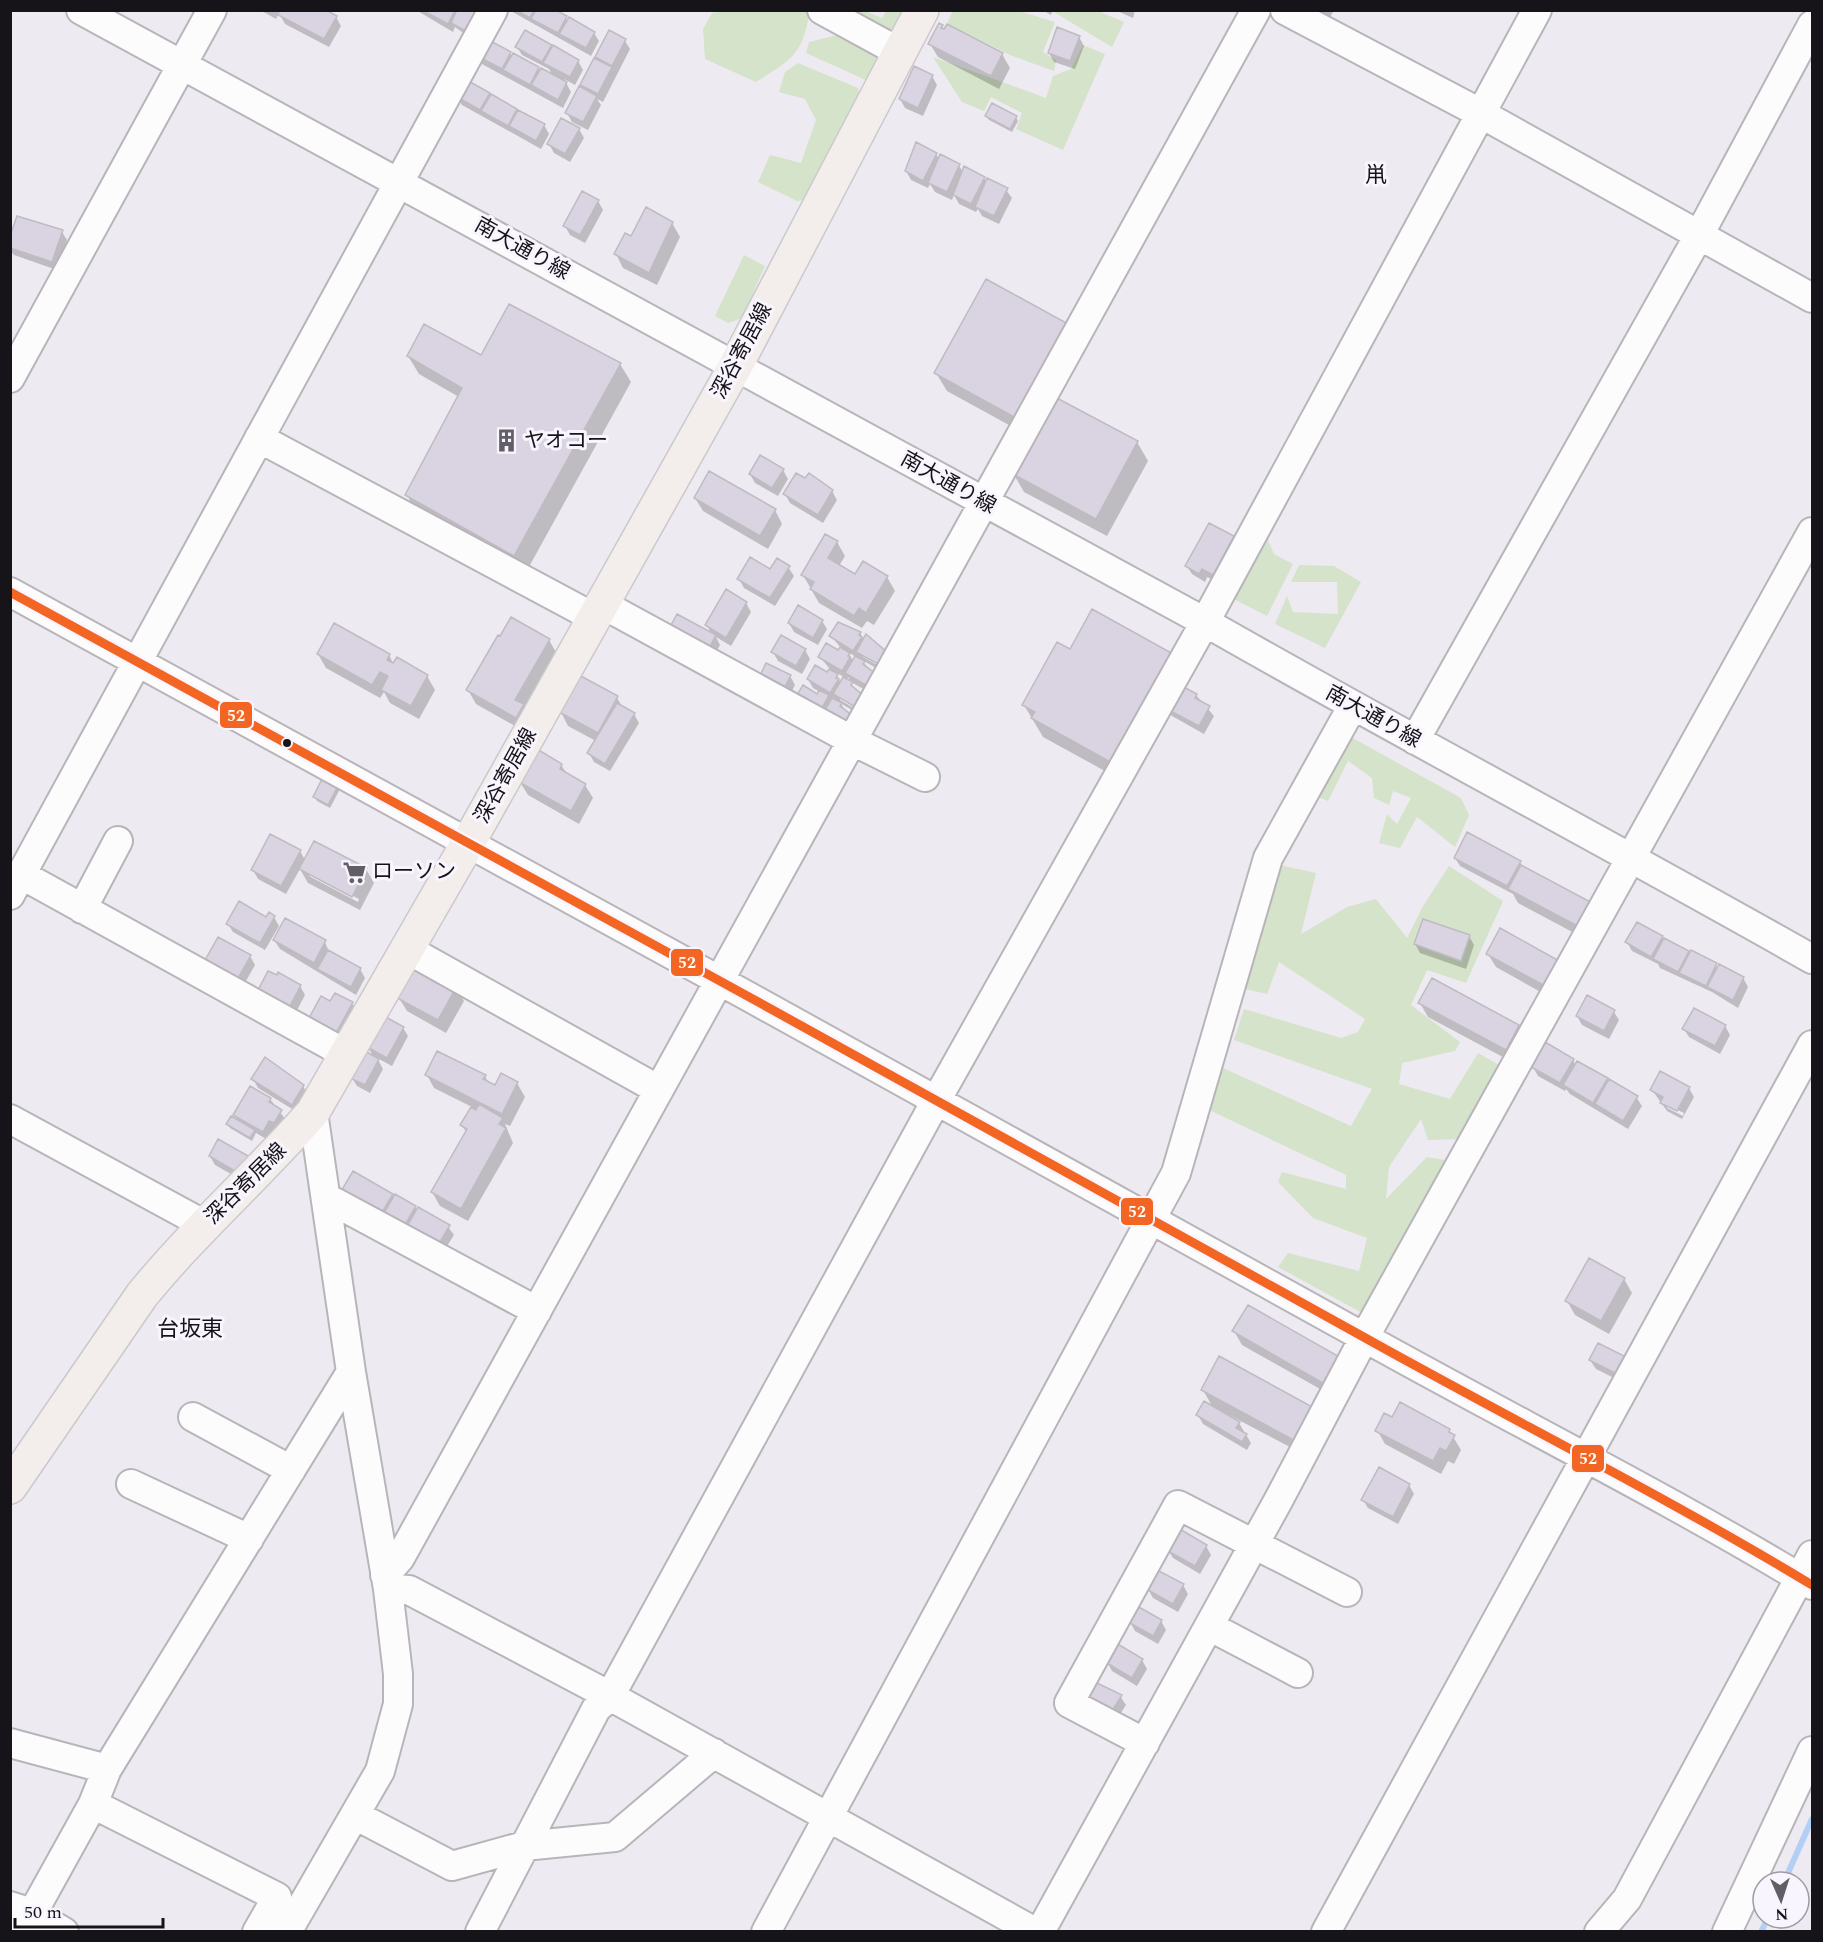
<svg xmlns="http://www.w3.org/2000/svg" width="1823" height="1942" font-family="Spectral,'Noto Sans JP',serif">
<style>
.green{fill:#d4e3c9}
.shadow{fill:#0003;fill-rule:evenodd}
.lines{fill:none;stroke-linecap:round;stroke-linejoin:round}
.stream{stroke:#b3cff5;stroke-width:6}
.building{fill:#dad3e1;stroke:#bebbc2;stroke-width:1.5}
.minor-casing{stroke:#b8b5ba;stroke-width:32}
.major-casing{stroke:#cac9cc;stroke-width:36}
.minor{stroke:#fcfcfd;stroke-width:28}
.major{stroke:#f3eeeb;stroke-width:33}
.bus-1-casing{stroke:#f9f5ff;stroke-width:14}
.bus-1{stroke:#f26522;stroke-width:9}
.bus-dot{fill:#161319;stroke:#f9f5ff;stroke-width:2}
.labels{text-anchor:middle;dominant-baseline:central;stroke-width:6;stroke-linejoin:round;paint-order:stroke}
.street-label{font-size:21px;fill:#161319;stroke:#f9f5ff}
.poi-label{font-size:21px;fill:#161319;stroke:#f9f5ff;text-anchor:start}
.neighbourhood-label{font-size:22px;fill:#161319;stroke:#f9f5ff}
.line-badge{stroke:#f9f5ff;stroke-width:2}
.badge-label{font-size:16px;text-anchor:middle;font-weight:bold;fill:#fff}
</style>
<rect width="100%" height="100%" fill="#eeeaf2"/>
<!-- green -->
<path class="green" d="M953 10 1019 11 1055 22 1043 52 1056 60 1054 71 1010 55 947 24Z
M723 11H810C802 56 792 59 756 82L705 59 703 29 712 13Z
M840 11H865L882 18 886 11H904L888 38Z
M1052 11H1098L1124 22 1112 47Z
M846 33 882 52 868 81 806 53 809 42Z
M1083 45 1105 54 1063 150 1016 129 1022 113 991 97 984 111 962 102 933 57 1046 98 1053 76 1071 69Z
M798 63 858 88 860 99 805 200 797 201 758 182 770 155 801 163 816 120 805 99 779 92 785 72Z
M744 255 765 266 742 318 728 323 715 316Z
M1263 529 1274 554 1293 564 1267 616 1226 595Z
M1299 565 1334 566 1361 582 1325 648 1275 624 1287 596 1293 612 1338 614 1337 582H1291Z
M1349 736 1461 798 1469 815 1455 847 1417 817 1400 848 1379 843 1387 814 1397 824 1411 798 1393 791 1389 805 1374 798 1372 778 1348 761 1328 801 1313 795Z
M1279 865 1316 873 1301 934 1347 907 1376 899 1407 938 1423 906 1449 866 1503 901 1466 983 1427 970 1411 1005 1460 1042 1455 1051 1402 1063 1399 1084 1450 1099 1478 1053 1501 1066 1463 1139 1428 1140 1421 1119 1389 1167 1386 1199 1427 1157 1451 1161 1362 1313 1278 1267 1288 1253 1359 1271 1367 1238 1313 1218 1278 1182 1282 1172 1346 1189V1175L1207 1109 1221 1067 1351 1126 1372 1089 1234 1040 1244 1009 1341 1038 1358 1032 1365 1019 1279 962 1267 994 1240 988Z"/>
<!-- shadow -->
<path class="shadow" d="M260 10H323L336 17 341 26 329 47 285 24 279 13 276 19Z
M416 10H483L475 41 455 27 453 32Z
M509 10H553L568 21 594 33 599 41 591 56Z
M1042 10H1053L1051 15Z
M1115 10H1135L1133 18Z
M1309 10H1334L1327 23Z
M942 26 945 31 1002 54 1010 68 999 89 938 57 930 44Z
M525 32 578 61 583 70 575 85 564 79 571 92 563 108 482 64 477 55 510 54 512 57 553 76 549 69 522 55 517 47Z
M610 32 625 41 630 49 603 102 597 99 601 105 588 130 572 122 567 113 585 91 582 85 600 61 597 57Z
M1079 37 1084 46 1075 69 1054 62 1049 53Z
M932 76 937 85 923 116 905 108 900 99Z
M489 94 518 113 544 125 549 134 541 149 462 105 457 96Z
M986 116 1016 117 1018 121 1012 132 989 120Z
M579 129 584 138 570 162 554 153 549 144Z
M936 154 939 159 940 156 959 166 963 172 984 178 986 182 1006 190 1012 198 999 224 982 216 978 209 976 212 959 204 954 195 952 200 935 192 930 184 928 188 911 180 906 171Z
M598 201 603 210 585 243 570 235 565 226Z
M672 223 680 237 657 285 623 268 616 254 631 238Z
M62 232 67 240 57 270 14 255 10 250V240Z
M987 281 1029 436 947 391 936 373Z
M408 356 620 364 631 382 525 574 417 514 407 495 459 397 419 374Z
M1137 442 1148 461 1107 536 1024 492 1013 473Z
M783 470 788 479 778 496 755 483 750 474Z
M832 491 837 500 823 523 790 503 785 494Z
M695 498 775 510 782 524 768 549 703 511Z
M826 536 837 542 845 556 839 566 856 576 887 577 895 591 874 625 867 621 862 628 819 603 803 575Z
M1233 537 1238 546 1218 582 1207 577 1205 582 1192 574 1187 566Z
M788 567 794 576 775 606 744 588 739 579Z
M746 603 751 612 731 646 716 637 720 645 713 658 676 638 711 634 707 625Z
M822 621 827 629 818 645 794 632 789 623Z
M838 624 860 633 864 640 866 636 887 654 892 663 885 673 862 660 880 684 874 695 851 682 848 677 847 680 868 706 862 716 840 703 857 726 851 737 828 724 825 719 824 722 801 709 796 700 803 687 818 696 820 692 813 688 808 679 815 667 827 674 830 669 820 657 827 646 839 652 841 648 831 636ZM848 652 856 657 853 661ZM863 654 888 668 886 670 863 657ZM835 672 844 677 841 683ZM840 697 864 711 863 713 840 700Z
M549 640 557 654 524 731 476 704 468 690Z
M805 650 810 659 802 674 778 661 773 652Z
M1071 651 1179 686 1196 695 1214 716 1204 734 1172 716 1166 707 1125 782 1043 737 1024 705Z
M318 654 389 655 394 665 427 676 435 690 419 719 390 703 384 692 380 698 326 668Z
M790 676 795 685 786 702 763 691Z
M617 698 623 708 634 714 639 723 610 771 594 762 589 753 596 741 568 726 561 712Z
M561 765 567 774 585 785 593 798 579 824 528 795 520 782Z
M338 786 340 789 330 808 317 801 315 797Z
M300 851 305 860 366 869 374 883 360 910 308 883 300 869 286 894 258 879 253 870ZM311 874 359 899 358 902 309 876Z
M1455 858 1520 862 1523 868 1597 907 1593 943 1518 903 1513 894 1460 866Z
M274 917 279 926 265 950 233 932 228 924Z
M1469 936 1474 945 1466 969 1420 953 1415 944Z
M1662 938 1690 955 1692 952 1718 968 1743 978 1748 987 1738 1008 1712 992 1660 968 1658 964 1632 951 1627 942Z
M274 940 325 942 329 952 360 969 365 978 356 995 280 949Z
M1488 954 1560 963 1555 1000 1496 967Z
M250 956 255 965 242 988 211 971Z
M277 977 300 986 305 995 294 1016Z
M1432 980 1518 1026 1526 1040 1514 1063 1428 1017 1420 1003Z
M456 988 464 1001 446 1033 407 1011 399 998Z
M331 1003H352L357 1012 341 1041 310 1018Z
M1614 1012 1619 1020 1609 1039 1582 1025 1577 1016Z
M1725 1026 1730 1035 1720 1054 1689 1037 1684 1029Z
M403 1028 408 1036 392 1066 377 1058 383 1069 370 1093 357 1086 352 1078 374 1058 368 1047Z
M266 1059 303 1086 308 1095 297 1112 258 1088 253 1079Z
M1573 1060 1576 1066 1636 1097 1642 1106 1628 1129 1570 1094 1566 1089 1565 1091 1538 1076 1533 1067Z
M427 1075 485 1076 489 1084 496 1087 517 1083 525 1097 510 1126 505 1124 513 1143 468 1221 440 1206 432 1192 466 1132 462 1125 472 1107 434 1088Z
M1689 1088 1694 1097 1682 1119 1667 1111 1652 1090ZM1667 1105 1684 1113 1683 1116 1667 1108Z
M270 1099 286 1120 279 1131 275 1128 268 1140 256 1133 252 1141 230 1128 227 1124 239 1122 235 1115Z
M210 1156 254 1166 245 1182 215 1165Z
M392 1195 394 1199 415 1207 417 1211 448 1227 454 1235 442 1254 347 1202Z
M1624 1279 1632 1293 1609 1334 1575 1315 1567 1301Z
M1234 1331 1342 1361 1336 1398 1242 1345Z
M1598 1345 1630 1386 1596 1369 1590 1360Z
M1203 1390 1314 1410 1305 1455 1212 1406Z
M1198 1415 1239 1423 1251 1443 1247 1450 1203 1424Z
M1377 1430H1449L1461 1450 1454 1464 1448 1461 1441 1474 1385 1444Z
M1409 1485 1414 1494 1398 1524 1368 1508 1363 1500Z
M1206 1546 1211 1555 1200 1574 1173 1558 1168 1550Z
M1183 1585 1188 1594 1178 1612 1153 1598 1148 1589Z
M1161 1621 1166 1630 1158 1644 1135 1631 1130 1622Z
M1142 1660 1147 1669 1137 1686 1112 1671 1107 1662Z
M1120 1696 1126 1705 1117 1719 1092 1704Z"/>
<g class="lines">
<!-- stream -->
<path class="stream" d="M1784 1882 1812 1819
M1761 1932 1768 1918"/>
</g>
<!-- building -->
<path class="building" d="M280 10H326L337 16 324 39 278 15Z
M422 10H455L448 24Z
M457 10H483L469 33 451 23Z
M516 10H534L530 18Z
M536 10H556L567 16 558 33 531 19Z
M569 17 595 32 586 48 559 34Z
M939 23 943 25 941 28 944 29 947 24 1003 53 991 76 928 44Z
M1057 27 1080 36 1070 61 1048 53Z
M525 30 552 45 542 62 515 47Z
M609 30 626 39 612 66 595 57Z
M485 38 511 52 502 69 475 55Z
M553 45 579 60 570 77 543 63Z
M513 53 539 67 530 85 503 70Z
M594 58 612 67 598 94 580 85Z
M914 66 933 75 918 108 899 99Z
M541 68 567 82 558 100 531 85Z
M465 79 490 93 480 110 455 96Z
M579 86 597 96 583 122 565 113Z
M491 94 517 109 508 126 481 111Z
M992 103 1017 116 1010 129 985 116Z
M518 110 545 124 536 141 509 126Z
M561 118 580 128 565 154 547 144Z
M916 142 937 153 923 181 905 171Z
M940 154 960 164 947 192 928 183Z
M964 166 985 177 971 204 953 195Z
M987 178 1008 188 994 216 975 207Z
M582 191 599 200 580 235 563 226Z
M646 207 673 222 649 273 614 254 625 233 631 236Z
M17 216 63 230 52 262 10 248V236Z
M986 279 1070 325 1018 419 934 373Z
M509 304 621 363 514 556 405 495 462 388 407 356 424 324 481 355Z
M1053 396 1138 441 1096 519 1011 473Z
M760 455 784 469 772 488 749 474Z
M709 471 776 509 760 536 694 498Z
M796 473 805 478 809 473 833 490 818 515 783 494Z
M1209 523 1234 536 1213 575 1202 569 1199 574 1185 566Z
M825 534 838 541 828 558 855 574 863 561 888 576 866 613 859 608 854 616 810 589 814 582 801 575Z
M750 557 770 569 777 558 790 566 770 598 737 579Z
M726 589 747 602 726 638 705 625Z
M798 605 823 620 813 638 788 623Z
M1092 609 1175 655 1114 764 1031 718 1035 712 1022 705 1057 642 1070 649Z
M677 614 716 635 708 650 669 629Z
M511 617 550 639 515 700 524 704 516 718 466 690 498 635 500 636Z
M838 622 861 632 859 635 862 637 853 651 829 636Z
M334 623 390 654 387 660 393 663 397 657 428 675 411 706 381 690 388 676 380 672 372 685 317 654Z
M866 634 888 653 880 665 856 652Z
M781 635 806 649 796 666 771 652Z
M826 643 838 650 840 647 850 653 848 656 850 657 842 671 818 657Z
M855 656 865 661 863 664 876 674 869 687 845 673Z
M766 663 791 675 781 694 757 682Z
M815 665 827 672 829 669 838 674 836 678 839 679 830 693 807 679Z
M579 675 618 696 598 733 559 712Z
M843 677 853 682 851 685 864 696 857 708 833 694Z
M1178 684 1197 694 1195 698 1210 706 1199 726 1165 708Z
M803 685 817 694 819 690 829 695 819 714 794 700Z
M832 698 842 703 840 706 853 716 846 729 822 715Z
M617 703 635 713 605 764 587 753Z
M537 749 562 764 560 769 586 784 571 811 519 782Z
M323 777 339 784 328 805 313 797Z
M1467 832 1521 861 1507 886 1454 858Z
M270 834 301 850 281 886 251 870Z
M314 841 367 868 352 897 299 869Z
M1521 865 1598 906 1585 930 1508 889Z
M239 901 266 917 269 912 275 916 260 943 226 924Z
M285 918 326 940 314 963 273 940Z
M1423 919 1470 935 1461 961 1414 944Z
M1637 922 1663 936 1651 957 1625 942Z
M1500 928 1561 962 1547 987 1486 954Z
M218 937 251 955 237 980 204 962Z
M1664 938 1689 951 1678 972 1653 959Z
M328 950 361 968 351 987 317 969Z
M1691 950 1717 963 1706 986 1679 973Z
M416 963 457 986 438 1020 397 998Z
M1719 964 1744 977 1733 1000 1707 987Z
M268 971 277 975 278 972 301 985 289 1008 257 992Z
M1432 978 1519 1025 1506 1050 1418 1003Z
M335 993 353 1002 336 1033 309 1018 321 996 330 1001Z
M1587 995 1615 1010 1604 1031 1576 1016Z
M1694 1008 1726 1025 1715 1046 1682 1029Z
M384 1016 404 1027 387 1058 367 1047Z
M1545 1042 1574 1059 1560 1083 1531 1067Z
M365 1051 379 1059 365 1085 350 1078Z
M437 1051 486 1075 483 1079 495 1085 501 1073 518 1082 502 1114 425 1075Z
M265 1057 304 1085 292 1105 251 1079Z
M1577 1061 1608 1078 1593 1103 1563 1085Z
M1660 1071 1690 1087 1677 1111 1660 1103 1663 1097 1650 1090Z
M1609 1079 1638 1096 1623 1121 1595 1104Z
M250 1086 271 1098 269 1102 282 1110 274 1123 269 1121 263 1132 233 1115Z
M479 1104 503 1118 499 1124 506 1128 461 1209 431 1192 467 1129 460 1125 471 1107 476 1110Z
M231 1116 255 1130 250 1138 226 1124Z
M218 1139 250 1157 240 1174 209 1156Z
M353 1171 393 1194 380 1216 340 1193Z
M395 1194 416 1206 402 1230 381 1218Z
M418 1207 450 1225 437 1247 406 1228Z
M1589 1258 1625 1278 1601 1321 1565 1301Z
M1248 1305 1343 1359 1328 1386 1232 1331Z
M1598 1343 1634 1361 1625 1378 1589 1360Z
M1219 1356 1316 1409 1297 1442 1201 1390Z
M1204 1401 1240 1422 1236 1428 1247 1434 1242 1442 1196 1415Z
M1400 1402 1450 1429 1449 1432 1455 1435 1446 1451 1440 1448 1433 1461 1375 1431 1384 1413 1392 1417Z
M1379 1467 1410 1484 1393 1517 1361 1500Z
M1178 1528 1207 1545 1195 1566 1166 1550Z
M1157 1570 1184 1584 1173 1604 1146 1589Z
M1137 1606 1162 1620 1153 1636 1128 1622Z
M1116 1643 1143 1659 1132 1678 1105 1662Z
M1093 1681 1122 1695 1112 1711 1085 1696Z"/>
<g class="lines">
<defs>
<path id="minor" d="M81 10 1205 622C1406 737 1611 845 1812 959
M822 10 899 52
M1285 10 1480 113 1812 298
M10 378 212 10
M259 438 595 618
M10 592C461 837 911 1086 1360 1335 1510 1419 1665 1496 1812 1585
M602 604 853 741 925 777
M1415 740 1698 237 1812 25
M22 875 346 1054
M10 895 493 10
M82 909 118 841
M407 949 659 1090
M10 1119 205 1225
M327 1198 537 1311
M193 1417 291 1470
M131 1484 249 1539
M385 1575 400 1558 1256 10
M388 1589 409 1590 610 1696 1035 1932
M1209 1626 1298 1673
M10 1743 107 1769
M1145 1743 1069 1703 1178 1505 1347 1592
M93 1804 277 1897 257 1932
M355 1815 452 1866 524 1846 615 1837 714 1753
M10 1906 32 1913 64 1932
M22 1932 93 1804 107 1769 351 1372
M287 1932 380 1771 398 1704V1674L388 1589 351 1372 313 1112
M480 1932 596 1709 610 1696 937 1099 1205 622 1537 10
M766 1932 1176 1173 1268 858 1352 707
M1040 1932 1278 1501 1364 1338 1812 532
M1326 1932 1812 1045
M1599 1932 1627 1899 1812 1555
M1727 1932 1812 1751"/>
<path id="major" d="M10 1487 142 1295C195 1230 258 1175 313 1112L468 843 735 367 922 10"/>
</defs>
<!-- minor casing -->
<use href="#minor" class="minor-casing"/>
<!-- major casing -->
<use href="#major" class="major-casing"/>
<!-- minor -->
<use href="#minor" class="minor"/>
<!-- major -->
<use href="#major" class="major"/>
<defs>
<path id="bus-1" d="M10 592C461 837 911 1086 1360 1335 1510 1419 1665 1496 1812 1585"/>
</defs>
<!-- bus-1 casing -->
<use href="#bus-1" class="bus-1-casing"/>
<!-- bus-1 -->
<use href="#bus-1" class="bus-1"/>
</g>
<!-- icons -->
<defs>
<symbol id="building-bare" viewBox="-9 -9 18 18"><path d="M-4-6H4V6H1V3H-1V6H-4ZM-2.5-4.3h1.7v1.8h-1.7ZM.8-4.3h1.7v1.8H.8ZM-2.5-1h1.7V.8h-1.7ZM.8-1h1.7V.8H.8Z" fill="#625e65" stroke="#f9f5ff" stroke-width="2.5" paint-order="stroke"/></symbol>
<symbol id="supermarket-bare" viewBox="-9 -9 18 18"><path d="M-6-5.5h2.5l.6 2H6L4.5 2H-2.5L-4.4-4H-6ZM-1.5 3.2a1.3 1.3 0 1 0 .1 0ZM3 3.2a1.3 1.3 0 1 0 .1 0Z" fill="#625e65" stroke="#f9f5ff" stroke-width="2.5" paint-order="stroke"/></symbol>
</defs>
<g fill-rule="evenodd">
<use href="#building-bare" x="490" y="424" width="33" height="33"/>
<use href="#supermarket-bare" x="338" y="856" width="33" height="33"/>
</g>
<!-- markers -->
<circle class="bus-dot" cx="287" cy="743" r="5"/>
<g class="labels">
<!-- street labels -->
<g class="street-label">
<text transform="translate(522 249) rotate(29)">南大通り線</text>
<text transform="translate(742 351) rotate(-62)">深谷寄居線</text>
<text transform="translate(948 483) rotate(29)">南大通り線</text>
<text transform="translate(1373 717) rotate(29)">南大通り線</text>
<text transform="translate(506 776) rotate(-61)">深谷寄居線</text>
<text transform="translate(246 1184) rotate(-45)">深谷寄居線</text>
</g>
<!-- poi labels -->
<g class="poi-label">
<text x="524" y="441">ヤオコー</text>
<text x="372" y="872">ローソン</text>
</g>
<!-- neighbourhood labels -->
<g class="neighbourhood-label">
<text x="1376" y="175">鼡</text>
<text x="190" y="1329">台坂東</text>
</g>
</g>
<g class="line-badge">
<rect x="219" y="701" width="34" height="28" rx="6" fill="#f26522"/>
<rect x="670" y="948" width="34" height="29" rx="6" fill="#f26522"/>
<rect x="1120" y="1197" width="34" height="29" rx="6" fill="#f26522"/>
<rect x="1571" y="1444" width="34" height="29" rx="6" fill="#f26522"/>
</g>
<g class="badge-label">
<text x="236" y="721">52</text>
<text x="687" y="968">52</text>
<text x="1137" y="1217">52</text>
<text x="1588" y="1464">52</text>
</g>
<!-- border -->
<rect width="1823" height="1942" fill="none" stroke="#161319" stroke-width="24"/>
<!-- north arrow -->
<g transform="translate(1781 1900) rotate(177)"><circle r="28" fill="#f9f5ff" stroke="#9e9ba3" stroke-width="1.5"/>
<path d="M0-4.5L10 22L0 15L-10 22Z" fill="#625e65"/>
<text y="-9" font-size="16" font-weight="bold" text-anchor="middle" fill="#161319">N</text>
</g>
<!-- scale -->
<path d="M15 1918v9h148v-9" fill="none" stroke="#161319" stroke-width="3"/>
<text x="24" y="1918" font-size="18" fill="#161319" stroke="#f9f5ff" stroke-width="4.5" paint-order="stroke">50 m</text>
</svg>
